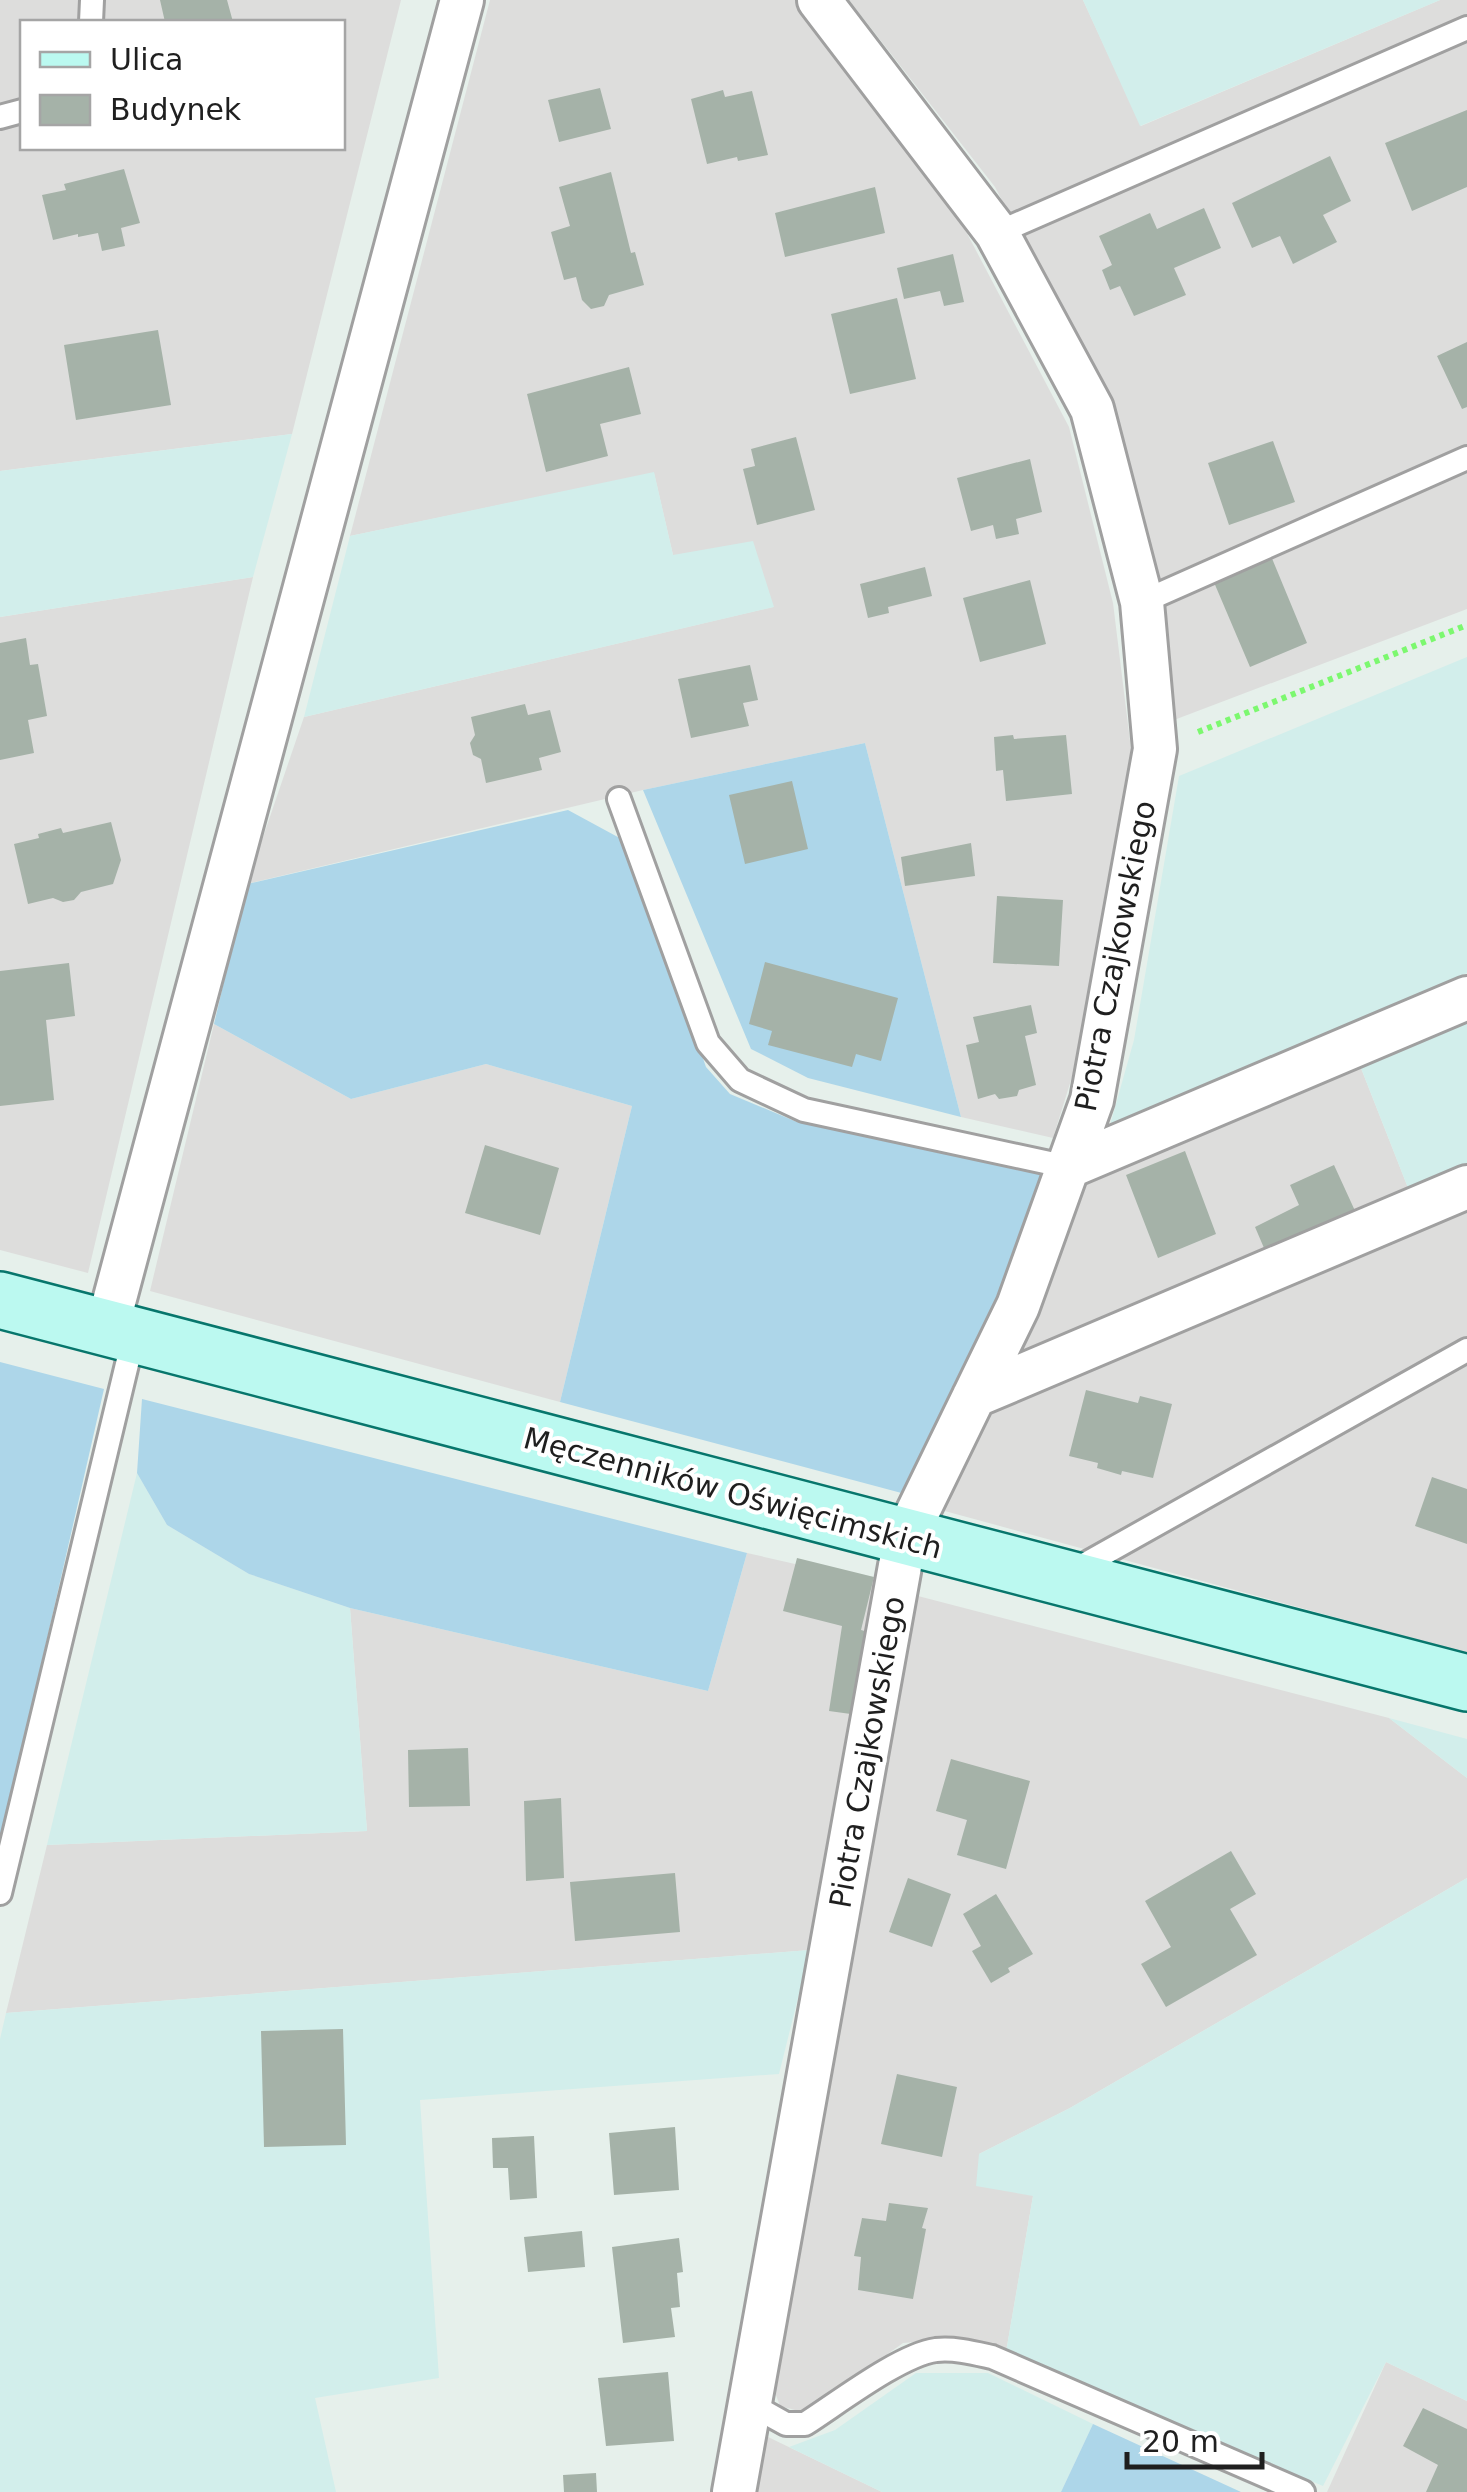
<svg xmlns="http://www.w3.org/2000/svg" width="1467" height="2492" font-family="'DejaVu Sans',sans-serif">
<style>
.residential{fill:#dddddc;fill-rule:evenodd}
.farmland{fill:#d2eeeb}
.grass{fill:#add6e9}
.building{fill:#a5b2a8}
.lines{fill:none;stroke-linecap:round;stroke-linejoin:round}
.service-casing{stroke:#a0a0a0;stroke-width:28}
.minor-casing{stroke:#a0a0a0;stroke-width:48}
.secondary-casing{stroke:#07766c;stroke-width:60}
.path{stroke:#7cf86f;stroke-width:6;stroke-dasharray:5 5;stroke-linecap:butt}
.service{stroke:#fff;stroke-width:22}
.minor{stroke:#fff;stroke-width:42}
.secondary{stroke:#bbf9f0;stroke-width:55}
.labels{text-anchor:middle;dominant-baseline:central;stroke-width:8;stroke-linejoin:round;paint-order:stroke}
.street-label{font-size:30px;fill:#1f1f1f;stroke:#fff}
</style>
<rect width="100%" height="100%" fill="#e6f0eb"/>
<!-- residential -->
<path class="residential" d="M0 0H401L292 434 0 471ZM22 22H342V148H22Z
M490 0H797L961 222 1069 427 1113 603 1131 749 1076 1064 1053 1138 961 1117 865 743 643 790 247 884 304 717 773 607 673 555 654 473 350 536Z
M849 0H1083L1141 126 1440 0H1467V609L1174 720 1166 604 1109 408 995 187Z
M253 577 88 1273 0 1250V617Z
M214 1024 351 1099 486 1064 632 1106 560 1402 150 1291Z
M1357 1058 1412 1198 1007 1367 1078 1181Z
M1467 1204V1653L941 1510 992 1401Z
M747 1553 879 1583 810 1950 6 2013 47 1845 367 1831 350 1608 708 1691Z
M918 1596 1389 1718 1467 1778V1878L1070 2108 979 2154 1033 2196 1006 2352 968 2340H937L903 2343 806 2413 780 2406 772 2384Z
M1386 2362 1467 2401V2492H1327Z
M766 2436 882 2492H758Z"/>
<!-- farmland -->
<path class="farmland" d="M1083 0H1440L1140 126Z
M292 434 253 577 0 617V471Z
M654 472 673 555 753 541 774 607 304 717 350 536Z
M1467 657V973L1110 1125 1134 1040 1179 776Z
M1467 1012V1174L1412 1198 1357 1058Z
M137 1473 167 1525 249 1574 350 1608 367 1831 47 1845Z
M1389 1718 1467 1739V1778Z
M1467 1878V2401L1386 2362 1323 2486 1006 2352 1033 2196 976 2186 979 2154 1070 2108Z
M810 1950 779 2074 420 2100 439 2378 315 2398 336 2492H0V2039L6 2013Z
M916 2373H988L1093 2424 1061 2492H882L789 2447 835 2430Z"/>
<!-- grass -->
<path class="grass" d="M865 743 961 1117 808 1078 751 1049 643 790Z
M568 810 627 842 706 1067 730 1094 797 1122 1050 1176 1005 1300 909 1495 560 1402 632 1106 486 1064 351 1099 214 1024 247 884Z
M0 1362 104 1389 0 1845Z
M142 1399 747 1553 708 1691 350 1608 249 1574 167 1525 137 1473Z
M1093 2424 1241 2492H1061Z"/>
<!-- building -->
<path class="building" d="M160 0H227L233 22H165Z
M600 88 611 129 559 142 548 100Z
M723 90 725 97 752 91 768 155 738 161 737 157 707 164 691 99Z
M1467 110V187L1412 211 1385 143Z
M1330 156 1351 201 1323 215 1337 242 1293 264 1280 236 1252 248 1232 203Z
M124 169 140 223 121 228 125 246 102 251 98 233 78 237V234L53 240 42 195 66 190 64 184Z
M611 172 631 253 635 252 644 285 609 295 604 306 591 309 582 300 576 277 564 280 551 232 570 226 559 187Z
M875 187 885 233 785 257 775 213Z
M1204 208 1221 248 1174 268 1186 295 1134 316 1120 286 1110 290 1102 270 1112 265 1099 236 1150 213 1157 229Z
M953 254 964 302 944 306 940 291 904 299 897 268Z
M897 298 916 379 850 394 831 314Z
M158 330 171 405 76 420 64 345Z
M1467 342V407L1462 409 1437 356Z
M629 367 641 414 600 424 608 456 546 472 527 394Z
M796 437 815 510 757 525 743 469 755 466 751 449Z
M1273 441 1295 502 1229 525 1208 463Z
M1030 459 1042 512 1016 519 1019 534 996 539 993 525 971 531 957 478Z
M1271 556 1307 643 1250 667 1213 580Z
M925 567 932 596 888 607 889 613 868 618 860 584Z
M1030 580 1046 644 980 662 963 598Z
M26 638 30 665 38 664 47 716 28 720 34 753 0 760V643Z
M750 665 758 700 743 703 749 726 691 738 678 679Z
M525 704 528 715 550 710 561 752 539 758 542 770 486 783 481 759 473 755 470 743 475 735 471 717Z
M1013 735 1014 739 1066 735 1072 794 1006 801 1003 770 996 771 994 737Z
M792 781 808 849 745 864 729 795Z
M111 822 121 860 113 884 81 892 74 900 63 902 53 898 28 904 14 844 39 838 38 834 61 828 63 833Z
M971 843 975 876 905 886 901 857Z
M997 896 1063 900 1059 966 993 963Z
M765 962 898 998 881 1061 856 1054 852 1067 768 1045 772 1031 749 1024Z
M69 963 75 1016 46 1020 54 1100 0 1106V971Z
M1031 1005 1037 1033 1025 1036 1036 1085 1019 1090 1017 1096 999 1099 995 1094 978 1099 966 1045 979 1042 973 1017Z
M485 1145 559 1168 540 1235 465 1213Z
M1185 1151 1216 1234 1158 1258 1126 1175Z
M1334 1165 1356 1213 1267 1255 1255 1227 1299 1205 1290 1185Z
M1086 1390 1138 1403 1140 1396 1172 1404 1153 1478 1122 1471 1121 1475 1097 1468 1098 1463 1069 1456Z
M1432 1477 1467 1489V1544L1415 1526Z
M797 1558 874 1577 861 1630 868 1632 858 1715 829 1711 842 1626 783 1611Z
M468 1748 470 1806 409 1807 408 1750Z
M951 1759 1030 1781 1006 1869 957 1855 967 1820 936 1811Z
M561 1798 564 1878 526 1881 524 1801Z
M1231 1851 1256 1894 1230 1909 1257 1955 1166 2007 1141 1964 1171 1947 1145 1901Z
M675 1873 680 1932 575 1941 570 1882Z
M908 1878 951 1894 932 1947 889 1932Z
M996 1894 1033 1954 1008 1968 1010 1972 991 1983 972 1951 981 1946 963 1914Z
M343 2029 346 2145 264 2147 261 2031Z
M897 2074 957 2087 942 2157 881 2144Z
M675 2127 679 2190 614 2195 609 2133Z
M534 2136 537 2198 510 2200 508 2168H493L492 2138Z
M889 2203 928 2208 922 2228 926 2229 913 2299 858 2290 861 2257 854 2256 862 2218 886 2221Z
M582 2231 585 2267 528 2272 524 2237Z
M679 2238 683 2272 677 2273 680 2307 671 2308 675 2337 623 2343 612 2247Z
M668 2372 674 2441 606 2446 598 2378Z
M1423 2408 1467 2429V2492H1426L1438 2465 1403 2446Z
M596 2473 597 2492H564L563 2475Z"/>
<g class="lines">
<defs>
<path id="service" d="M91 22 92 0
M0 117 22 111
M997 233 1467 28
M1142 602 1467 458
M619 799 708 1043 740 1080 804 1110 1068 1167
M1073 1571 1467 1350
M0 1893 134 1335
M750 2404 786 2424H805C838 2403 900 2355 936 2350 955 2348 974 2353 992 2357L1303 2492"/>
<path id="minor" d="M1068 1167 1467 998
M107 1328 462 0
M974 1396 1467 1187
M734 2492 905 1538 1018 1306 1092 1100 1155 749 1142 602 1092 409 997 233 819 0"/>
<path id="secondary" d="M0 1300 1467 1683"/>
</defs>
<!-- service casing -->
<use href="#service" class="service-casing"/>
<!-- minor casing -->
<use href="#minor" class="minor-casing"/>
<!-- secondary casing -->
<use href="#secondary" class="secondary-casing"/>
<!-- path -->
<path class="path" d="M1198 732 1467 625"/>
<!-- service -->
<use href="#service" class="service"/>
<!-- minor -->
<use href="#minor" class="minor"/>
<!-- secondary -->
<use href="#secondary" class="secondary"/>
</g>
<g class="labels">
<!-- street labels -->
<g class="street-label">
<text transform="translate(1115 956) rotate(-79)">Piotra Czajkowskiego</text>
<text transform="translate(733 1493) rotate(15)">Męczenników Oświęcimskich</text>
<text transform="translate(867 1752) rotate(-80)">Piotra Czajkowskiego</text>
</g>
</g>
<!-- legend -->
<rect x="20" y="20" width="325" height="130" fill="#ffffff" stroke="#a5a5a5" stroke-width="2.5"/>
<rect x="40" y="52" width="50" height="15" fill="#bbf9f0" stroke="#a5a5a5" stroke-width="2.5"/>
<text x="110" y="70" font-size="30" fill="#1f1f1f">Ulica</text>
<rect x="40" y="95" width="50" height="30" fill="#a5b2a8" stroke="#a5a5a5" stroke-width="2.5"/>
<text x="110" y="120" font-size="30" fill="#1f1f1f">Budynek</text>
<!-- scale -->
<path d="M1127 2452v15h135v-15" fill="none" stroke="#1f1f1f" stroke-width="5"/>
<text x="1142" y="2452" font-size="30" fill="#1f1f1f" stroke="#ffffff" stroke-width="8" paint-order="stroke">20 m</text>
</svg>
